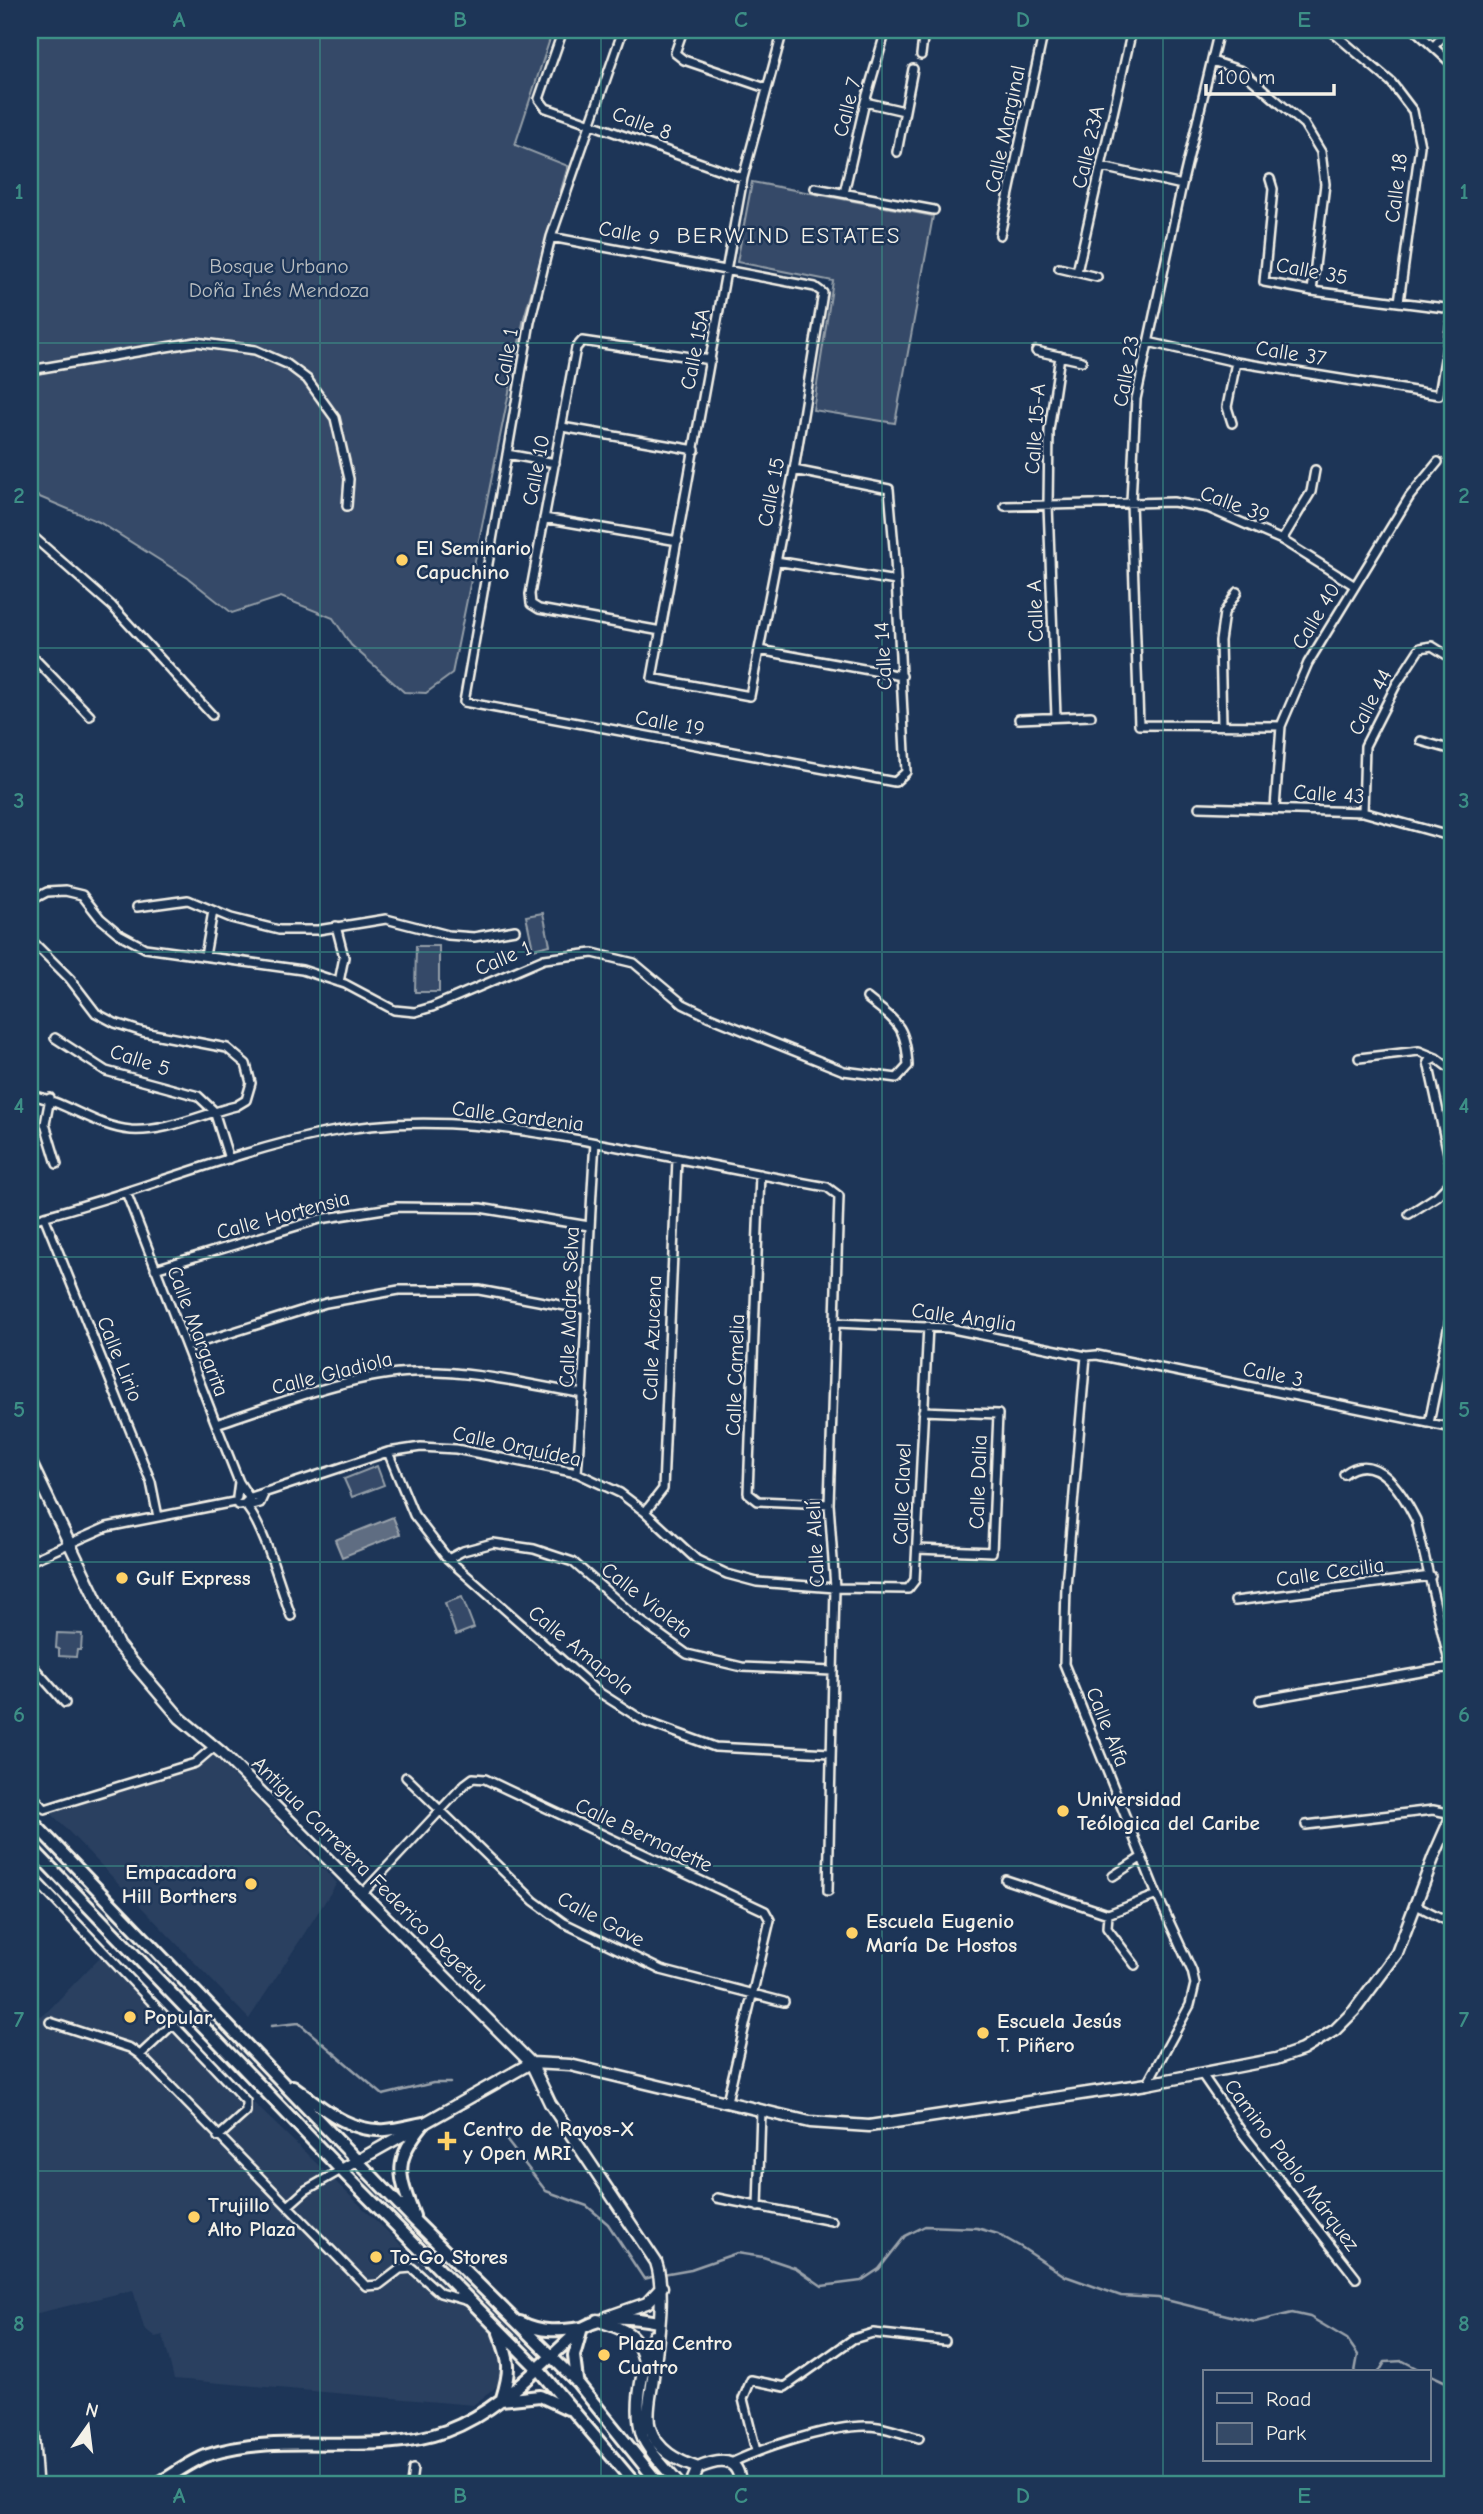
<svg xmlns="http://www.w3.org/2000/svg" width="1483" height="2514" font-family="'Comic Neue',sans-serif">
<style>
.built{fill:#2a4060}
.green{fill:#354a67;stroke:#949ea8;stroke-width:2}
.water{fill:#5e6d82;stroke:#9aa2ab;stroke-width:2}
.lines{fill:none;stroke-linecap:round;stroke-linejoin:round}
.stream{stroke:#9aa2ab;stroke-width:2.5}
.street-casing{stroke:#f4f1e8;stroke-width:12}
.secondary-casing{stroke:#f4f1e8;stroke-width:15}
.primary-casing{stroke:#f4f1e8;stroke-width:16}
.street{stroke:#1d3557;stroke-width:7}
.secondary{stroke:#1d3557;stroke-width:10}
.primary{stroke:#1d3557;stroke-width:10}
.grid{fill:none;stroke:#3d8f86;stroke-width:2;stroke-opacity:0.55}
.poi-dot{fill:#ffd166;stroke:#1d3557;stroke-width:2.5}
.labels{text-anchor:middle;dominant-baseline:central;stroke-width:5;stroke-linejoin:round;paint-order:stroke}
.street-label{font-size:21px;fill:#f4f1e8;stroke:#1d3557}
.park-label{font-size:21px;fill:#bbbfc1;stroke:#1d3557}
.poi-label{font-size:21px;font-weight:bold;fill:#f4f1e8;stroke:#1d3557;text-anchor:start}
.neighbourhood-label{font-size:23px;letter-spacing:2px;fill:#f4f1e8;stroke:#1d3557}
.neatline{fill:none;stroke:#3d8f86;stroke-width:2.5}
.grid-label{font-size:23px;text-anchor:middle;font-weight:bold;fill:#3d8f86}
</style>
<rect width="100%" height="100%" fill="#1d3557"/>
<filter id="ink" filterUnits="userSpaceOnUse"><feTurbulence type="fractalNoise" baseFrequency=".0143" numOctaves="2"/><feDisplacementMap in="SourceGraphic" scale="14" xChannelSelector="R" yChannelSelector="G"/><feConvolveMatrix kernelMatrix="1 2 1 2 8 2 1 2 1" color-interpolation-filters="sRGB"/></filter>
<g filter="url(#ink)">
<!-- built -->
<path class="built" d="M213 1755 337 1883 249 2019 49 1811 197 1765Z
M101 1956 497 2337 505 2360 502 2381 489 2393 473 2405 174 2379 163 2335 155 2337 144 2328 133 2290 30 2315V2017L44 2015Z"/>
<!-- green -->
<path class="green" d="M30 30H553L515 145 568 166 524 318 452 674 426 693 404 692 351 645 333 618 281 597 232 613 188 578 99 522 30 493Z
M752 182 933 216 895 423 813 410 833 281 737 262Z
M543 913 550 945 533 949 526 916Z
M416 946H439V992H415Z
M377 1466 384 1485 352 1497 344 1479Z
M462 1597 474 1628 456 1635 445 1603Z
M57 1633 82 1634 81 1650H77L76 1657 59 1656V1649L56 1648Z"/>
<!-- water -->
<path class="water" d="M393 1517 400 1534 342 1557 335 1540Z"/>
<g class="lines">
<!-- stream -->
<path class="stream" d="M271 2026 299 2023 383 2095 433 2083H450
M500 2132 546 2191 587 2206 608 2224 644 2279 656 2276
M663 2274 691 2269 737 2253 763 2257 796 2268 822 2286 861 2281 879 2269 905 2236 925 2226 977 2228 998 2234 1021 2247 1065 2276 1121 2296 1158 2298 1255 2322 1292 2313 1310 2317 1347 2339 1358 2355 1355 2372
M1379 2372 1385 2362 1403 2361 1424 2372
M1429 2374 1446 2382 1453 2378"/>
<defs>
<path id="street" d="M563 30 539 99 546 108 743 178
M623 30 551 237 530 322 464 702 895 782 906 772 895 559 889 489 794 470
M683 30 675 53 684 60 766 88
M1219 30 1182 185 1136 399 1131 502 1139 725 1281 726
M1330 30 1391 82 1413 111 1420 146 1399 302
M1415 30 1453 65
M1434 46 1449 30
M921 55 924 30
M1212 61 1242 71 1304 124 1321 152 1325 184 1312 291
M865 102 904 111
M897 152 913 69
M1102 167 1182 185
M1270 179 1273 189 1264 282 1312 291 1453 309
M815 188 934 210
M844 193 865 102 886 30
M1000 235 1044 30
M551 237 815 287 823 293 794 470 750 696 652 678 743 178 783 30
M1059 268 1097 277
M1077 272 1132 30
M1148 342 1236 362 1439 395 1453 312
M1036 351 1082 361
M30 370 196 342 255 350 287 364 307 379 335 418 349 479 347 506
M1232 423 1227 407 1236 362
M562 427 695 450
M507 454 555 463
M1005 506 1173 502 1208 508 1282 540 1355 586
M544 518 678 541
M30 534 112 606 212 715
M1282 540 1311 492 1315 470
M776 561 896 581
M661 631 539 609 531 604 530 594 576 348 582 341 711 360
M759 650 902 676
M30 654 90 716
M1056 717 1048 505 1049 430 1060 356
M1019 719 1091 716
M1222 724 1220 641 1224 613 1237 592
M1421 741 1453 750
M1199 807 1363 812 1453 837
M1275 808 1281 726 1308 663 1410 496 1438 462
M1363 812 1365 746 1396 685 1420 648 1432 646 1453 659
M30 901 47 892 65 891 82 895 100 918 119 934 145 948 302 970 345 984 394 1010 415 1012 432 1007 544 959 593 953 634 963 683 1004 710 1017 844 1071 897 1078 908 1066C906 1025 897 1022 867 998
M137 907 188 900 231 918 279 930H318L386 919 448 935 474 937 515 930
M336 926 344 957 339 982
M30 939 70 979 96 1013 115 1023 143 1032 227 1048 246 1064 251 1083 246 1100 236 1106C202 1114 167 1132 131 1130 96 1127 65 1101 30 1095
M205 956 213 911
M55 1038 106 1071 198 1096 214 1111 229 1159
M1359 1058 1419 1051 1436 1058 1453 1071
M1436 1058 1428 1062 1453 1176
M50 1098 45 1124 57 1164
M760 1174 748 1493 758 1501 829 1504
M126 1192 216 1424 239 1482 248 1496
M1409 1214 1437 1196 1453 1180
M44 1216 151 1482 158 1517
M30 1220C129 1196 224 1154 325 1133 428 1111 527 1130 629 1149 695 1162 761 1175 827 1187L839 1196 829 1504 835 1588 828 1891
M155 1269 320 1219 397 1207 480 1208 589 1226
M836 1323 948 1328 1086 1356 1097 1355 1453 1428
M186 1347 326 1303 399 1290H479L587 1310
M1086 1356 1066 1586 1064 1664 1157 1895 1192 1971 1195 1984 1190 2005 1147 2084
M1429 1423 1453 1305
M216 1424C275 1405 352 1374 413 1372 470 1370 527 1384 583 1394
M388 1452 414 1515 448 1559 597 1691 644 1721 715 1747 830 1753
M577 1473C586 1363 587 1253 595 1143
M1344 1474C1377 1448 1404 1496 1416 1520L1453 1679
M237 1497 239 1482
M244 1504 251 1497 388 1452 421 1447 456 1449 577 1473 620 1493 645 1512 697 1560 727 1574 757 1582 835 1588 908 1589 915 1580 928 1326
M244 1504C263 1522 281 1589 291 1616
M246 1506 260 1503 265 1492
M645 1512 663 1489 677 1159
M917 1549 992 1552 998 1414 923 1411
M448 1559 463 1551 493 1543 534 1549 573 1562 637 1618 687 1654 742 1667 832 1671
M30 1561 107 1527 234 1502 239 1505 244 1504
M1235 1601 1431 1576
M30 1663 65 1703
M1260 1700 1450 1667
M406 1777 534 1901 564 1923 661 1970 784 2002
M30 1793 45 1809 195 1763 215 1746
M1306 1825 1433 1810 1453 1814
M30 1874 246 2101V2112L218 2137
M1113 1876 1142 1857
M1006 1880 1108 1914 1157 1895
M363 1893 465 1784 473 1778 485 1779 765 1911 770 1920 727 2101
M1416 1905 1453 1924
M1108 1914 1107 1928 1135 1965
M50 2022 130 2048 140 2055 366 2286 379 2285 400 2269 412 2268 440 2293 468 2301
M140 2055 172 2025
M1201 2073 1241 2131 1356 2278
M717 2198 832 2221
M288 2206 306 2190 341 2170
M758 2207 761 2110
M30 2377 38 2484
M756 2451 743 2399 751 2380 785 2387 853 2339 873 2333 945 2341
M731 2463C764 2447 842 2421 878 2427 891 2429 906 2435 919 2438
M411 2484 413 2469"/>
<path id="secondary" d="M30 1461 118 1645 180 1718 222 1753 531 2063 550 2103 656 2262C667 2293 656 2352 652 2385 650 2398 646 2416 650 2428 657 2451 678 2461 698 2468
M341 2170 531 2063 570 2065 810 2122 869 2126 1147 2084 1276 2059 1302 2050 1335 2030 1354 2011 1397 1953 1434 1856 1453 1813
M607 2317 647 2303 662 2287
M597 2320C625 2331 636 2330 644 2361
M653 2336C644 2363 633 2406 642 2435 646 2449 669 2472 679 2484
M691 2484 698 2468C719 2459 739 2456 740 2484"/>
<path id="primary" d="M30 1819 415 2221 577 2382 659 2484
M30 1846 341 2170 537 2368 635 2484
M293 2086C321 2106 348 2133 386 2130 398 2129 412 2125 424 2123
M414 2216C397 2172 394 2161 424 2123
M520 2322C542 2333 559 2331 582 2328
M499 2333C510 2361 511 2369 502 2398
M577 2380 574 2356 581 2331
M501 2400 540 2396 568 2409
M157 2484C173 2475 191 2461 208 2455 286 2430 370 2458 446 2431 500 2411 540 2365 582 2328 607 2314 630 2317 658 2322"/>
</defs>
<!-- street casing -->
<use href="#street" class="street-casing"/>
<!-- secondary casing -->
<use href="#secondary" class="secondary-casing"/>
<!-- primary casing -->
<use href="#primary" class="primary-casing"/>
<!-- street -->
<use href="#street" class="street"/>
<!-- secondary -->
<use href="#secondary" class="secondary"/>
<!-- primary -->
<use href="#primary" class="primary"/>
</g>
</g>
<!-- grid -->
<path class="grid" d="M320 30V2484M601 30V2484M882 30V2484M1163 30V2484M30 343H1453M30 648H1453M30 952H1453M30 1257H1453M30 1562H1453M30 1866H1453M30 2171H1453"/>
<!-- markers -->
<g class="poi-dot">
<circle cx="402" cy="560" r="7"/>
<circle cx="122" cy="1578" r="7"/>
<circle cx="1063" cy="1811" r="7"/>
<circle cx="251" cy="1884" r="7"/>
<circle cx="852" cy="1933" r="7"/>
<circle cx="130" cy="2017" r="7"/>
<circle cx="983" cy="2033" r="7"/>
<path d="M443.5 2130.5h7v7h7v7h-7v7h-7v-7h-7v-7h7z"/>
<circle cx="194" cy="2217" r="7"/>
<circle cx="376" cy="2257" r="7"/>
<circle cx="604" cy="2355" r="7"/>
</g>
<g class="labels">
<!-- street labels -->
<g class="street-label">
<text transform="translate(847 107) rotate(-76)">Calle 7</text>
<text transform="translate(642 123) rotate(20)">Calle 8</text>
<text transform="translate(1005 129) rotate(-78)">Calle Marginal</text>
<text transform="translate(1088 147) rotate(-77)">Calle 23A</text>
<text transform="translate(1396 188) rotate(-83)">Calle 18</text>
<text transform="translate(629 233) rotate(10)">Calle 9</text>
<text transform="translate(1312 271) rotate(11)">Calle 35</text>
<text transform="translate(695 349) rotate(-79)">Calle 15A</text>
<text transform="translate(1291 353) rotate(9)">Calle 37</text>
<text transform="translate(506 357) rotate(-80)">Calle 1</text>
<text transform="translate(1126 371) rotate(-80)">Calle 23</text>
<text transform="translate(1035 429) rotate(-86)">Calle 15-A</text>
<text transform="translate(536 470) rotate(-79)">Calle 10</text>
<text transform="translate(771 492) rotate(-79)">Calle 15</text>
<text transform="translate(1235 504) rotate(20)">Calle 39</text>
<text transform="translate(1035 611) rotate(-92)">Calle A</text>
<text transform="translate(1316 616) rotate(-59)">Calle 40</text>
<text transform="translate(883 656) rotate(-93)">Calle 14</text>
<text transform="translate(1370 702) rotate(-63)">Calle 44</text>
<text transform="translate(670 723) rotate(10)">Calle 19</text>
<text transform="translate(1329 794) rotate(4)">Calle 43</text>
<text transform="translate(503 958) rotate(-23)">Calle 1</text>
<text transform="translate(140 1060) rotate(18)">Calle 5</text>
<text transform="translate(518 1116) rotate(7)">Calle Gardenia</text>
<text transform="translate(283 1215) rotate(-15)">Calle Hortensia</text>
<text transform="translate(569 1307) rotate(-88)">Calle Madre Selva</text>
<text transform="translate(964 1317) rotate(8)">Calle Anglia</text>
<text transform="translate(198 1331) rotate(69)">Calle Margarita</text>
<text transform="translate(652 1338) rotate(-88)">Calle Azucena</text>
<text transform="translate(120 1359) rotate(68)">Calle Lirio</text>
<text transform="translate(332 1373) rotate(-14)">Calle Gladiola</text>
<text transform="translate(1273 1374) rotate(11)">Calle 3</text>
<text transform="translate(735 1375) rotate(-88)">Calle Camelia</text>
<text transform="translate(517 1446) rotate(12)">Calle Orquídea</text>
<text transform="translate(978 1482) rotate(-88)">Calle Dalia</text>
<text transform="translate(902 1494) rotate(-88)">Calle Clavel</text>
<text transform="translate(815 1544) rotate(-93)">Calle Alelí</text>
<text transform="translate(1330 1572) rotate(-8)">Calle Cecilia</text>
<text transform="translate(647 1600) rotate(38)">Calle Violeta</text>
<text transform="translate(581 1650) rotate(39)">Calle Amapola</text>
<text transform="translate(1108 1727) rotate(68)">Calle Alfa</text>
<text transform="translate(644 1835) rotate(25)">Calle Bernadette</text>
<text transform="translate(370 1874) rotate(45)">Antigua Carretera Federico Degetau</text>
<text transform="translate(601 1919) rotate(28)">Calle Gave</text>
<text transform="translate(1292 2165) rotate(53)">Camino Pablo Márquez</text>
</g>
<!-- park labels -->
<g class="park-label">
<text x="279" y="266">Bosque Urbano<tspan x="279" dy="24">Doña Inés Mendoza</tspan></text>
</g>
<!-- poi labels -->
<g class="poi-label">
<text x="416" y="548">El Seminario<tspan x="416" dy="24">Capuchino</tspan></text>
<text x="136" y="1578">Gulf Express</text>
<text x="1077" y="1799">Universidad<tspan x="1077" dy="24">Teólogica del Caribe</tspan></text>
<text x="237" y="1872" text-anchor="end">Empacadora<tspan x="237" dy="24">Hill Borthers</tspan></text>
<text x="866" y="1921">Escuela Eugenio<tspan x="866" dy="24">María De Hostos</tspan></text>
<text x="144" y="2017">Popular</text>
<text x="997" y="2021">Escuela Jesús<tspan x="997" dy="24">T. Piñero</tspan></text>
<text x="463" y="2129">Centro de Rayos-X<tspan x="463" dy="24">y Open MRI</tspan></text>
<text x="208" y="2205">Trujillo<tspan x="208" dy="24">Alto Plaza</tspan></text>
<text x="390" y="2257">To-Go Stores</text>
<text x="618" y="2343">Plaza Centro<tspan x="618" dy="24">Cuatro</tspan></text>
</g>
<!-- neighbourhood labels -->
<g class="neighbourhood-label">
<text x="789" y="235">BERWIND ESTATES</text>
</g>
</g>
<!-- margin -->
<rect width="1483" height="2514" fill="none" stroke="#1d3557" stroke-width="77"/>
<!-- legend -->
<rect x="1203" y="2370" width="228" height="91" fill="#1d3557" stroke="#738091" stroke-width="2"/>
<rect x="1217" y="2393" width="35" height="10" fill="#1d3557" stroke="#738091" stroke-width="2"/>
<text x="1266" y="2406" font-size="21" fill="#f4f1e8">Road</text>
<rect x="1217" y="2423" width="35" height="21" fill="#354a67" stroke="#738091" stroke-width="2"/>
<text x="1266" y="2440" font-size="21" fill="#f4f1e8">Park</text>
<!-- north arrow -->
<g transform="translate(88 2426) rotate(14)" stroke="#1d3557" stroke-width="5" paint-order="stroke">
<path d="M0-5L12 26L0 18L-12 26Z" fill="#f4f1e8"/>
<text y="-10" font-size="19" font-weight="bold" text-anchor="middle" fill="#f4f1e8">N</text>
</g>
<!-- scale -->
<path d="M1206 84v10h128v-10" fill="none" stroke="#f4f1e8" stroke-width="3.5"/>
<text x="1217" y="84" font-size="21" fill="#f4f1e8" stroke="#1d3557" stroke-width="5" paint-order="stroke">100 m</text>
<rect x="38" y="38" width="1406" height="2438" class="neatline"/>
<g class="grid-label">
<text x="179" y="27">A</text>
<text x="460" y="27">B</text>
<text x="741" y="27">C</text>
<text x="1023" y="27">D</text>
<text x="1304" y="27">E</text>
<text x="19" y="199">1</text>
<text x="1464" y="199">1</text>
<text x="19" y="503">2</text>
<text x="1464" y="503">2</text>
<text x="19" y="808">3</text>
<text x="1464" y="808">3</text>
<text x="19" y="1113">4</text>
<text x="1464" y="1113">4</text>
<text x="19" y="1417">5</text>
<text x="1464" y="1417">5</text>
<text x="19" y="1722">6</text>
<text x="1464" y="1722">6</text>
<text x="19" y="2027">7</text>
<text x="1464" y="2027">7</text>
<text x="19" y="2331">8</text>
<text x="1464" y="2331">8</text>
<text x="179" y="2503">A</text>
<text x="460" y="2503">B</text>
<text x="741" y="2503">C</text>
<text x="1023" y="2503">D</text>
<text x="1304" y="2503">E</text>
</g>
</svg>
